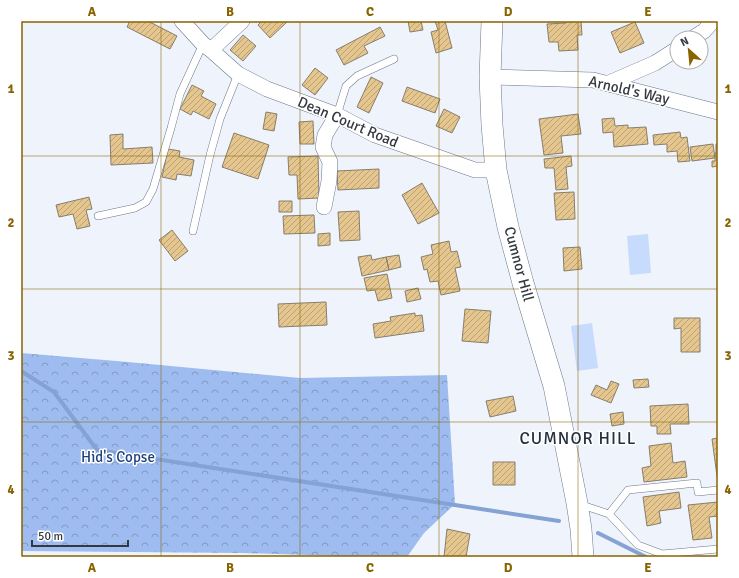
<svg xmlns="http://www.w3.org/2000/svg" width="739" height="578" font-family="Signika,sans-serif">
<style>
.forest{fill:url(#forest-crowns)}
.pitch{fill:#c7dbfd}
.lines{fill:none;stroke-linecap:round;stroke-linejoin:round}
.stream{stroke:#84a2d3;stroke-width:4}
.building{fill:url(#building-hatch);stroke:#887e6a}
.lane-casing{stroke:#6d788a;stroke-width:8}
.street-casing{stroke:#6d788a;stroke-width:16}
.secondary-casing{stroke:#6d788a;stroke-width:22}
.lane{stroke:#fff;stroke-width:7}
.street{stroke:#fff;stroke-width:15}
.secondary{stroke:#fff;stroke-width:21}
.grid{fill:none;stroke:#896300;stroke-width:1;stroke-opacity:0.55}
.labels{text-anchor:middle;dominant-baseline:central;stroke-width:3;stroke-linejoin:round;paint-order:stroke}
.street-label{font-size:15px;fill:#343941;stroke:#fff}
.park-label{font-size:15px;fill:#1f427e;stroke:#fff}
.quarter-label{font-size:17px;letter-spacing:1px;fill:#252f3e;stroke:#fff}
.neatline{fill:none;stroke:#896300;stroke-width:1.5}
.grid-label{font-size:13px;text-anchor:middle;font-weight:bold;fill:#896300}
</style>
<defs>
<pattern id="forest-crowns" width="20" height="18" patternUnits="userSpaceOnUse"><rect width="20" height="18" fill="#9ebcef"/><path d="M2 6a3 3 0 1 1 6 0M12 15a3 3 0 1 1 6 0" fill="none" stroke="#829ac3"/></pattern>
<pattern id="building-hatch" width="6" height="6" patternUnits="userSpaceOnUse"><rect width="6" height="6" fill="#e5c68f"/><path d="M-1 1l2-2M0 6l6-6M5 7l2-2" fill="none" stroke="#baa276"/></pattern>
</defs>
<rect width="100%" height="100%" fill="#eef3fc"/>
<!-- forest -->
<path class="forest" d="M21 353 128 362 300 378 447 375 455 504 424 533 407 557H341L340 556 242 553 21 551Z"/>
<!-- pitch -->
<path class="pitch" d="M648 234 651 273 630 275 627 236Z
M592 323 598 368 577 371 571 326Z"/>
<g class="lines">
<!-- stream -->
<path class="stream" d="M21 371 54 392 97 450 559 521
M598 533 646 557"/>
</g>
<!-- building -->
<path class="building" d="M130 21H148L177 36 170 49 127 27Z
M262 21H288L270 38 258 25Z
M408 21H421L423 30 410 32Z
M435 21H445L452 48 436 53 431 32 438 30Z
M565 21H581L582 35H577L578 50 559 51 558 42H549L547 24 566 23Z
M635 22 644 43 620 53 611 32Z
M380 27 385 36 364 46 368 53 344 65 336 50Z
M243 35 256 46 243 61 230 50Z
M315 68 328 78 315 95 302 85Z
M371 77 383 83 369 113 357 107Z
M192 85 204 91 201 96 216 104 209 119 193 111 191 115 180 109Z
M407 87 440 99 435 113 402 101Z
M444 109 460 117 452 133 436 126Z
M266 112 277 114 274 131 263 129Z
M578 114 581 134 561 136 563 153 544 155 539 119Z
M614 118 615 126 628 125V128L646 127 648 144 614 147 613 132 603 133 602 119Z
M313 121 314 144H300L299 122Z
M680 132 681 138 687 137 690 161 678 162 677 151 667 152V144L654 145 653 135Z
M234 133 269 145 258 179 222 167Z
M123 134V149L152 147 153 163 111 165 110 135Z
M713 144 715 158 692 161 690 147Z
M716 144H718V166L712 167V161H715V153H716Z
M168 149 180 151 179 157 194 160 191 176 177 174 176 180 162 177Z
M318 156 319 198 298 199 297 175H289L288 157Z
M571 156 572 166 566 167 568 189 556 190 554 168H545L544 159Z
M379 169V188L338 190 337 171Z
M422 183 439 213 418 224 402 195Z
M574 192 575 219 556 220 554 193Z
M89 197 92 209 86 210 90 226 77 229 73 214 59 217 56 205Z
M279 201H292V212H279Z
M359 211 360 240 340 241 338 212Z
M314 215 315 233 284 234 283 216Z
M172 230 188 251 175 261 159 240Z
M330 233V245L318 246V234Z
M449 241 451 252 457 251 461 267 455 268 460 291 441 295 438 281 430 282 427 269 424 270 421 257 433 254 431 245Z
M580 247 582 269 564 271 563 248Z
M371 255 372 260 386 257 389 270 362 276 358 257Z
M399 255 401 267 389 270 386 257Z
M387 274 392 298 378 301 375 290 367 291 364 278Z
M418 288 421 299 407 302 405 291Z
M326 302 327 325 279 327 278 304Z
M465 309 491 311 488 343 462 341Z
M415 313V316L422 315 424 331 375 338 373 324 391 321 390 317Z
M674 318H700V352H681V328L674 329Z
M648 379 649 387 634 388 633 380Z
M611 381 619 384 611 403 591 395 596 385 607 390Z
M513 396 516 411 490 417 486 401Z
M688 404 689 424H670L671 434H657V426H651L650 406Z
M623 412 624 424 612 426 610 414Z
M718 438V476H717L712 439Z
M671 443 673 463 685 461 687 477 644 482 642 468 651 466 649 446Z
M493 462H515V485H493Z
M679 492 681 508 659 511 661 523 647 526 643 497Z
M718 502V516L709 517 712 538 693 540 688 505Z
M447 529 470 534 466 557H444Z"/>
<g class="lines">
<defs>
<path id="lane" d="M337 115 346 86 357 76 394 59
M98 216 135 208 146 202 153 189 171 128 180 94 203 44
M193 231 210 155 220 119 238 74
M579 504 609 514 638 545 662 554 718 549
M609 514 628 490 697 483 698 492 718 490"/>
<path id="street" d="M182 21 203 44 211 50 238 74 267 89 337 115 375 135 475 170H496
M693 38 704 31 713 21
M211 50 242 21
M490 77 593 80 718 112
M609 83 655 63 677 49
M324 207 329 181 330 162 323 147 325 135 337 115"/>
<path id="secondary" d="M492 21 490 77 492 125 496 170 508 227 523 283 554 386 577 503 581 529 583 557"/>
</defs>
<!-- lane casing -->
<use href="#lane" class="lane-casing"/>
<!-- street casing -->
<use href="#street" class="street-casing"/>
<!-- secondary casing -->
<use href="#secondary" class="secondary-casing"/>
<!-- lane -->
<use href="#lane" class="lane"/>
<!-- street -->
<use href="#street" class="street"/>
<!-- secondary -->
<use href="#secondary" class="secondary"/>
</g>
<!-- grid -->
<path class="grid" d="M161 21V557M300 21V557M439 21V557M578 21V557M21 156H718M21 289H718M21 422H718"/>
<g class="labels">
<!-- street labels -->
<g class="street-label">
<text transform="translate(629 90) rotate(13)">Arnold's Way</text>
<text transform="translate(348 122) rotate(23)">Dean Court Road</text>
<text transform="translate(519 264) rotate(75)">Cumnor Hill</text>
</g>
<!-- park labels -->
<g class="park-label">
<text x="118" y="457">Hid's Copse</text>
</g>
<!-- quarter labels -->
<g class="quarter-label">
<text x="578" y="438">CUMNOR HILL</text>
</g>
</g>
<!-- border -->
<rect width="739" height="578" fill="none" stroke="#ffffff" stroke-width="44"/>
<!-- north arrow -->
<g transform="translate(689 50) rotate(333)"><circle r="19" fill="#ffffff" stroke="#aeb0b3"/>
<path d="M0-3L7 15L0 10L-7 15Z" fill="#896300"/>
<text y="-6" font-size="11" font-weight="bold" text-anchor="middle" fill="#343941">N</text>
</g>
<!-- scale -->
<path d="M32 540v6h96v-6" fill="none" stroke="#343941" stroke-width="2"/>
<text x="38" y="540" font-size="12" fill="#343941" stroke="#ffffff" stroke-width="3" paint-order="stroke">50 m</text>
<rect x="22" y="22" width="695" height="534" class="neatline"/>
<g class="grid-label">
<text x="92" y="16">A</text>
<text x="230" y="16">B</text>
<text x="370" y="16">C</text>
<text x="508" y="16">D</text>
<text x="648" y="16">E</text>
<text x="11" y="93">1</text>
<text x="728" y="93">1</text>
<text x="11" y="227">2</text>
<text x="728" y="227">2</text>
<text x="11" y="360">3</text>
<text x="728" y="360">3</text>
<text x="11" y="494">4</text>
<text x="728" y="494">4</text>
<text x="92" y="572">A</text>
<text x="230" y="572">B</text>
<text x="370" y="572">C</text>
<text x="508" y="572">D</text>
<text x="648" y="572">E</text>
</g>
</svg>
